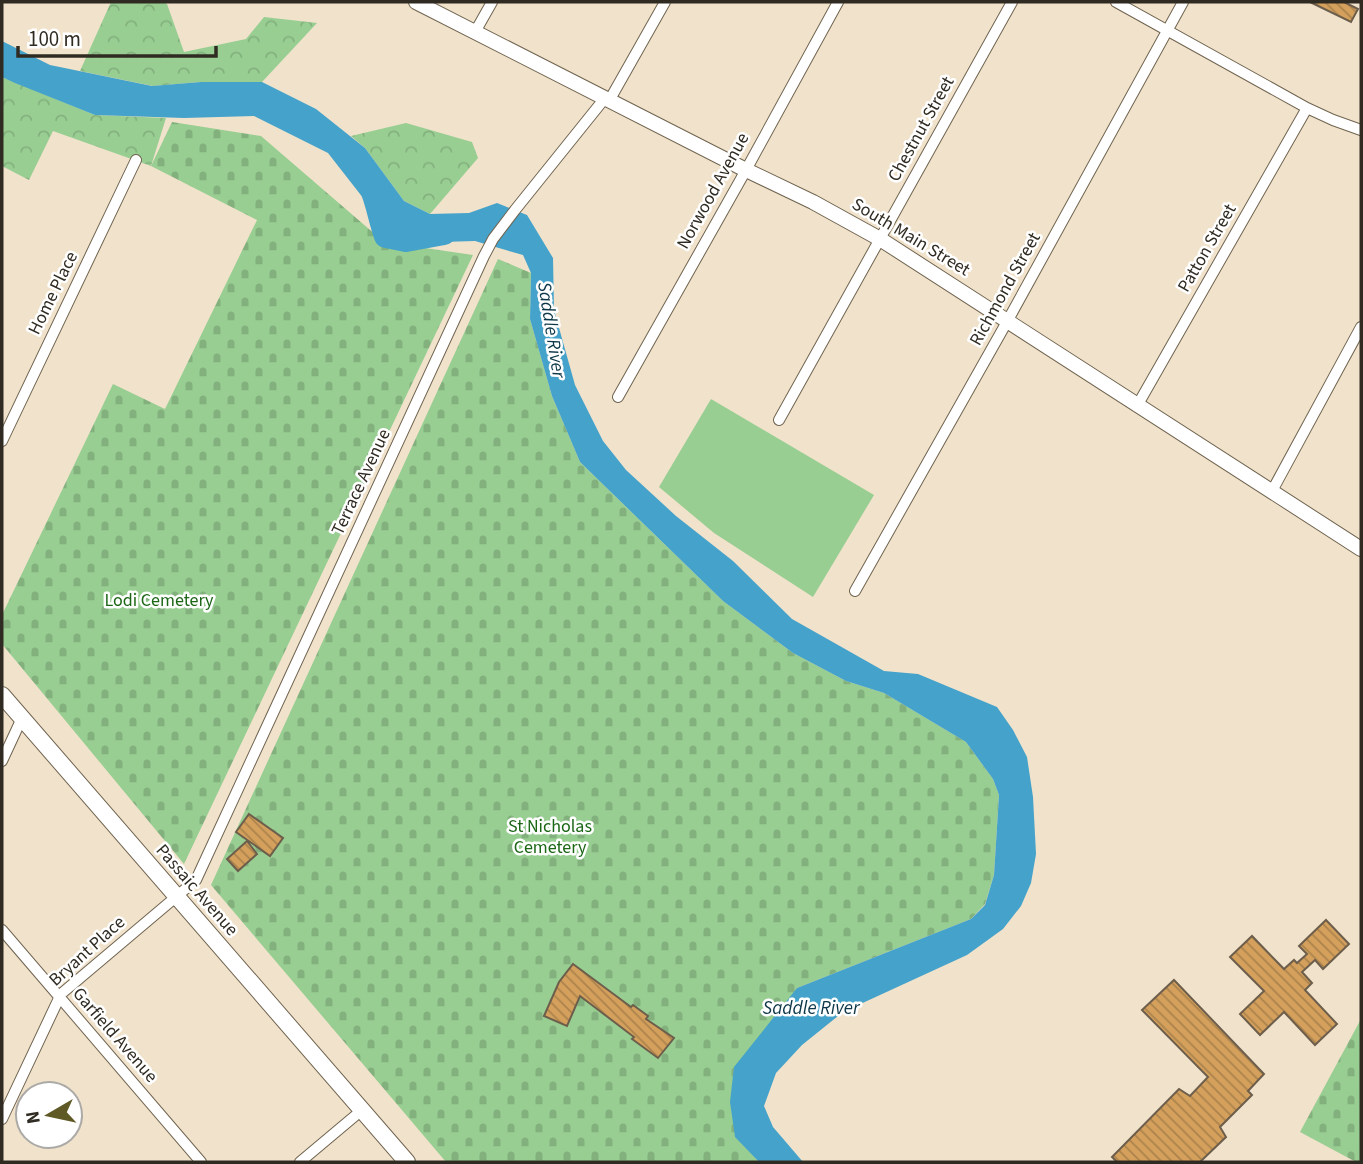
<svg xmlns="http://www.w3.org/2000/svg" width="1363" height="1164" font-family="'Source Sans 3',sans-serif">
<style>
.forest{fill:url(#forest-crowns)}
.cemetery{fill:url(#cemetery-stones)}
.pitch{fill:#98ce92}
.water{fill:#45a2ca}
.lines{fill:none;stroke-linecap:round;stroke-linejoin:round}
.river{stroke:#45a2ca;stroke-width:24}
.building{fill:url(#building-back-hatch);stroke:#6d5e4c;stroke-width:2}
.minor-casing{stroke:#706450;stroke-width:12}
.tertiary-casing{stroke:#706450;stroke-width:16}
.secondary-casing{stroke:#706450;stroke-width:18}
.minor{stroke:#fff;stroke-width:10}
.tertiary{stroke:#fff;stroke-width:14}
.secondary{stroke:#fff;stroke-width:16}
.labels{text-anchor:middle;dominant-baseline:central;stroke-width:5;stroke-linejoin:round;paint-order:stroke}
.street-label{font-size:18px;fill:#302b22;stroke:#fff}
.park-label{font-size:18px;fill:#1c6716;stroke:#fff}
.water-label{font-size:19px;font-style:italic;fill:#0d3748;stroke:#fff}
</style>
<defs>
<pattern id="forest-crowns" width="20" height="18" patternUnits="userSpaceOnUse" patternTransform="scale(1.75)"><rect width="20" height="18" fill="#98ce92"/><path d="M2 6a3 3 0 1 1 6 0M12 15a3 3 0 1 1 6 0" fill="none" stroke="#83b17e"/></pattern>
<pattern id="cemetery-stones" width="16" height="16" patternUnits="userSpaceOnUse" patternTransform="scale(1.75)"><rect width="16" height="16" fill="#98ce92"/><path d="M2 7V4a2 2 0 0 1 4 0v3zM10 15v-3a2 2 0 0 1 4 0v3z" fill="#83b17e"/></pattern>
<pattern id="building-back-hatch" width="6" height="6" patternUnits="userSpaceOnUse" patternTransform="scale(1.75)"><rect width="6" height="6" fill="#d4a05c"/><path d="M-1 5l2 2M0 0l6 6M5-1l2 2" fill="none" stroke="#ac834c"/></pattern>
</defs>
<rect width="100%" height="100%" fill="#f0e2cb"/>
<!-- forest -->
<path class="forest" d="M111 2H164L167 4 184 52 246 39 264 17 317 23 262 82H201L153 86 80 71Z
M2 77 95 115 166 118 151 166 53 131 29 180 2 166Z
M406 123 472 142 478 158 430 214 404 201 365 148 351 136Z"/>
<!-- cemetery -->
<path class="cemetery" d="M172 122 261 136 384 242 473 255 184 864 2 644V615L113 384 165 409 257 220 151 166Z
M498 259 531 273 530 319 552 396 580 462 723 601 793 653 846 681 884 693 966 742 993 779 999 795 994 875 985 904 971 919 797 988 735 1136 759 1162H446L211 885Z
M1361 1019V1162H1356L1300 1132Z"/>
<!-- pitch -->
<path class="pitch" d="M711 399 874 495 813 597 714 533 659 487Z"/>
<!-- water -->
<path class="water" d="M2 41 50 65 152 86 201 82H262L316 109 365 148 404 201 430 214 469 213 497 203 527 215 553 258 554 310 575 385 603 441 626 470 676 516 733 561 792 619 884 671 918 674 997 707 1013 730 1027 757 1033 797 1036 854 1031 883 1021 906 1003 929 967 955 843 1012 802 1045 776 1073 764 1106 773 1127 803 1162H759L735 1137 730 1102 734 1067 797 988 971 919 985 905 994 875 999 795 993 779 966 742 884 693 846 681 793 653 723 601 580 462 552 396 530 319 531 273 523 255 475 241 442 242 408 239 385 226 328 153 254 116 184 118 95 115 15 83 2 77Z"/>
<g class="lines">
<!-- river -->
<path class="river" d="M371 187C378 203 380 220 386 236L406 240 444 233"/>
</g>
<!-- building -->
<path class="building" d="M1310 2H1344L1358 9 1351 22Z
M249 814 283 838 270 856 236 832Z
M247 841 257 854 238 871 227 859Z
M1326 920 1349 944 1323 969 1315 960 1302 972 1312 983 1305 990 1337 1024 1315 1045 1284 1012 1260 1035 1240 1014 1264 991 1230 957 1252 936 1284 969 1294 960 1297 963 1307 954 1299 946Z
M573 964 631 1007 633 1005 648 1016 646 1019 674 1038 658 1058 632 1039 634 1037 580 996 567 1026 544 1016 559 982Z
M1174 980 1264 1074 1248 1091 1252 1095 1220 1127 1226 1137 1200 1162H1117L1112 1157 1179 1089 1190 1096 1208 1077 1142 1010Z"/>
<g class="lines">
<defs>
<path id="minor" d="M1116 2 1307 108 1333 120 1361 130
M475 32 492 2
M609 101 665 2
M618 397 746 170 838 2
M1137 406 1307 108
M779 420 1012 2
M2 441 136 160
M1272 491 1361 327
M855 591 1008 320 1183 2
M2 761 22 718
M2 930 201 1162
M2 1119 61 994 196 880 484 256 493 239 515 210 605 98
M300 1162 362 1110"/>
<path id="tertiary" d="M416 2 742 168 813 202 880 239 1361 549"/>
<path id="secondary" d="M2 695 407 1162"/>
</defs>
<!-- minor casing -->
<use href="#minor" class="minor-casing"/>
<!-- tertiary casing -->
<use href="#tertiary" class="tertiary-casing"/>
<!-- secondary casing -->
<use href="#secondary" class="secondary-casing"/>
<!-- minor -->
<use href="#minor" class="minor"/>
<!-- tertiary -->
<use href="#tertiary" class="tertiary"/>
<!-- secondary -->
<use href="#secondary" class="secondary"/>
</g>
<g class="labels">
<!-- street labels -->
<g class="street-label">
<text transform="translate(921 129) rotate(-61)">Chestnut Street</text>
<text transform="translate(713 191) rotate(-61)">Norwood Avenue</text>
<text transform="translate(911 237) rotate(31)">South Main Street</text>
<text transform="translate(1207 248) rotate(-60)">Patton Street</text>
<text transform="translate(1005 289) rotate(-61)">Richmond Street</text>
<text transform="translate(53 293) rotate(-64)">Home Place</text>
<text transform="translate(361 482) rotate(-65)">Terrace Avenue</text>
<text transform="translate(197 890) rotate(49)">Passaic Avenue</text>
<text transform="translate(87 951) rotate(-42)">Bryant Place</text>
<text transform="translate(115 1035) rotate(49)">Garfield Avenue</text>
</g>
<!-- park labels -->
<g class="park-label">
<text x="159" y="600">Lodi Cemetery</text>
<text x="550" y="826">St Nicholas<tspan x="550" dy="21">Cemetery</tspan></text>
</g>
<!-- water labels -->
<g class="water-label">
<text transform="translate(551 330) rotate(81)">Saddle River</text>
<text x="811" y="1008">Saddle River</text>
</g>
</g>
<!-- border -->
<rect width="1363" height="1164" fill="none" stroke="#302b22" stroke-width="7"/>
<!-- north arrow -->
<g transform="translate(49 1115) rotate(261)"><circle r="33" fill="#ffffff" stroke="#acaaa7" stroke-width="2"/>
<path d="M0-5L12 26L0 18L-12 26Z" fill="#5e5925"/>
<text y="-10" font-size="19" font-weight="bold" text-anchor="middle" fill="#302b22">N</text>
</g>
<!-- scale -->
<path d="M18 46v10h198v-10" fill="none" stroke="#302b22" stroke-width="3.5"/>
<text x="28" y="46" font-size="21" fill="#302b22" stroke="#ffffff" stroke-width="5" paint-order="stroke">100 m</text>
</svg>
